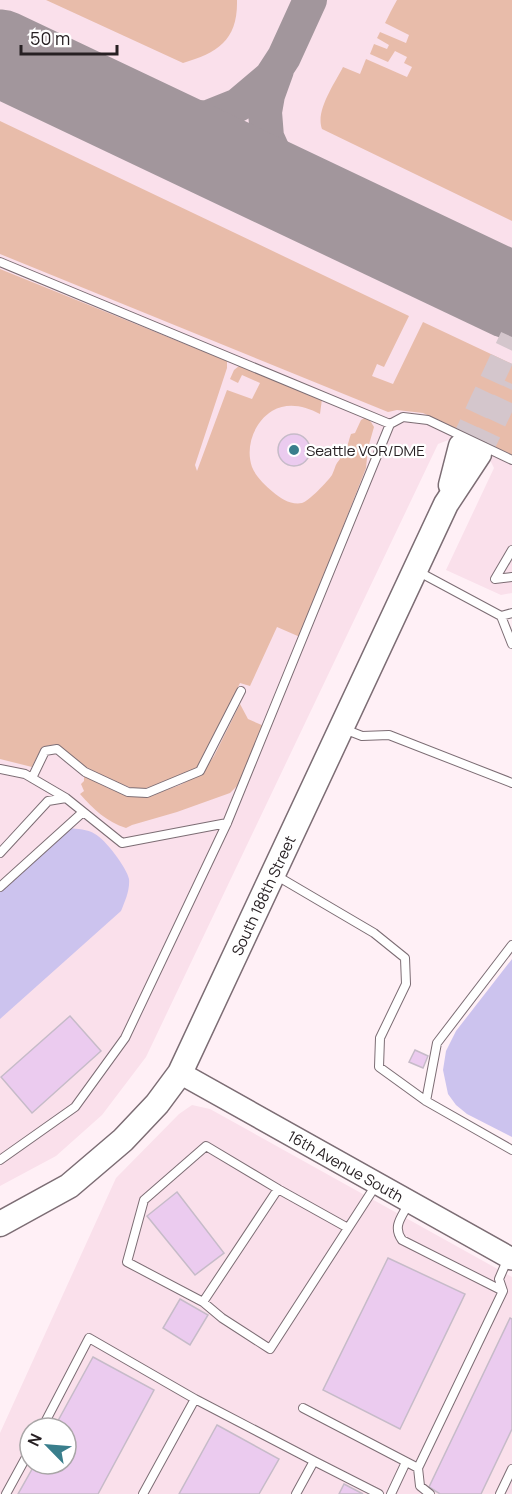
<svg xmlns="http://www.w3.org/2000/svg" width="512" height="1494" font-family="Manrope,sans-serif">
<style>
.built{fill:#fae0eb;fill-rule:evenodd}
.green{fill:#e8bcaa}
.water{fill:#ccc3ee}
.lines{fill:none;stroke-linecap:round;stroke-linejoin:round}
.taxiway{stroke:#a2969c;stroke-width:34}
.runway{stroke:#a2969c;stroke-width:87}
.building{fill:#ebcbef;stroke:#c6bbc8;stroke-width:1.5}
.primary-tunnel{stroke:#d4c6cc;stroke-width:24;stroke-dasharray:24 12;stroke-linecap:butt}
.lane-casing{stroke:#7c6d74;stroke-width:10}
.secondary-casing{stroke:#7c6d74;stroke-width:24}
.primary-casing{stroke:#7c6d74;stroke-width:27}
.lane{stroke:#fff;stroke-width:8}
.secondary{stroke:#fff;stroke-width:21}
.primary{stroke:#fff;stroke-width:24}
.poi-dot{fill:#397e8c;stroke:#fff;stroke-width:2}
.labels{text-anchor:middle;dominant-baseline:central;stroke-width:4.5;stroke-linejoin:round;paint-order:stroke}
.poi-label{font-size:15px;fill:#272023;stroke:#fff;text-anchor:start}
.street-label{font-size:15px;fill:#272023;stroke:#fff}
</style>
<rect width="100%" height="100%" fill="#fff0f6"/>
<!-- built -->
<path class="built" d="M0 0H512V593L501 595 446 570 494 468 490 460 451 439 438 444 146 1057 102 1115 56 1156 0 1186Z
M192 1105 210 1109 512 1277V1494H0V1433L116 1178 179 1114ZM30 1428H66V1464H30Z"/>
<!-- green -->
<path class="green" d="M46 0H237C238 40 218 53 183 63Z
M397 0H512V221L322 129C315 111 335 83 343 67L360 74 366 59 407 77 412 67 404 63 407 57 395 51 388 62 370 54 374 44 387 49 389 45 377 38 380 32 406 43 409 35 385 23 391 11Z
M0 121 409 316 384 367 377 364 372 376 393 384 423 322 512 364V455L423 413 397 410 388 412 0 254Z
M0 269 227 361V368L195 465 197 471 227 390 252 399 260 383 242 375 238 383 230 379 234 370 239 366 322 399 320 414C304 406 288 402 272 411 254 422 245 447 252 467 256 477 265 485 273 492 281 499 291 505 302 503 308 502 328 481 332 475 334 471 335 466 337 463 340 459 343 455 345 451 348 446 349 439 351 434L355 433 361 420 366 417 371 422 374 427 368 448 366 468 300 637 277 627 250 686 240 683 202 763 194 770 163 784 146 788H132L113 781 84 766 57 744 42 747 32 767 0 759Z
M240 704 248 719 264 726 239 784 230 793 177 812 132 825 126 828C107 822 93 809 80 794L84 791 81 784 84 781V775L108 788 126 795 146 797 180 785 202 773 214 756Z"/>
<!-- water -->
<path class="water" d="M68 828C78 829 87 829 95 834 105 839 127 868 129 879 130 890 125 901 121 911L0 1019V890Z
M512 959V1137L467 1114 456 1105 448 1094 443 1070 446 1051 456 1031Z"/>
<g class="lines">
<!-- taxiway -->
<path class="taxiway" d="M277 70 268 95 265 112 267 137 280 166 290 180 310 200
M134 117 178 118 208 117 238 105 271 77 284 57 310 0"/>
<!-- runway -->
<path class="runway" d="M0 53 512 296"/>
</g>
<!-- building -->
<path class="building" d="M278 450a16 16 0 1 1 32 0a16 16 0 1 1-32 0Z
M70 1016 101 1051 32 1113 1 1077Z
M415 1050 428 1056 423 1068 409 1062Z
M177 1192 224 1253 195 1275 147 1216Z
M388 1258 465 1294 400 1429 323 1390Z
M180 1299 208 1315 190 1345 163 1328Z
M510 1318 512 1319V1429L481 1494H440L429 1487Z
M93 1357 154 1390 98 1494H18L35 1464H66V1428H54Z
M217 1425 279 1459 259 1494H179Z
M344 1484 363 1494H339Z"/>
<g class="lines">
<!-- primary-tunnel -->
<path class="primary-tunnel" d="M461 446 512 337
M479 454 512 384"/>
<defs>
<path id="lane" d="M0 262 390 424
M512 550 495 579 512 577
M419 572 501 616 512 644
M501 616 512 613
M344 729 362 736 389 735 512 783
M0 769 25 774 66 798
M32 778 45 751 57 749 85 772 128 792 147 793 200 771 241 691
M0 853 48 801 66 798 122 843 227 823
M277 876 374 933 405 958 406 984 380 1038 379 1067 426 1101 512 1150
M0 887 83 812
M426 1101 437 1043 512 945
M0 1160 75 1107 125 1038 227 823 390 424 403 417 428 420 512 460
M409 1203C402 1217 392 1226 402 1240L503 1291
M348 1228 278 1189 206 1146 144 1200 127 1262 203 1302 222 1318 270 1349 376 1185
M203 1302 278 1189
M303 1408 418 1468
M42 1428 89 1338 195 1399
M6 1494 30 1450
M143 1494 195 1399 314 1461
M296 1494 314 1461 379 1494
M391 1494 406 1462
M430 1494 420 1486 418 1468 503 1291 499 1279 508 1258
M500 1494 512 1469"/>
<g id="secondary">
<path id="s1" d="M180 1073 512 1259"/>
</g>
<g id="primary">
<path d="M451 485 461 446"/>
<path id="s2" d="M0 1224 69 1186 123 1140 157 1104 180 1073 446 504 479 454"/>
</g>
</defs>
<!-- lane casing -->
<use href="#lane" class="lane-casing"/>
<!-- secondary casing -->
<use href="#secondary" class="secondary-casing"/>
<!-- primary casing -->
<use href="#primary" class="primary-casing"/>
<!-- lane -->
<use href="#lane" class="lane"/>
<!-- secondary -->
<use href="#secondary" class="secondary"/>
<!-- primary -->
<use href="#primary" class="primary"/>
</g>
<!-- markers -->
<circle class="poi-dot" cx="294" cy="450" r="6"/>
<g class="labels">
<!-- poi labels -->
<g class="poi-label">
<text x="306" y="450">Seattle VOR/DME</text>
</g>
<!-- street labels -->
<g class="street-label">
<text stroke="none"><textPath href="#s2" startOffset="434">South 188th Street</textPath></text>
<text stroke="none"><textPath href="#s1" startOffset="190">16th Avenue South</textPath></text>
</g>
</g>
<!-- north arrow -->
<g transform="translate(48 1446) rotate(295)"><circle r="28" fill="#ffffff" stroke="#a9a6a7" stroke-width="1.5"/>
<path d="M0-4.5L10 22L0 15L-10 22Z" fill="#397e8c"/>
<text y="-9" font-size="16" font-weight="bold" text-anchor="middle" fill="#272023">N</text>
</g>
<!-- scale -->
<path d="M21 45v9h96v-9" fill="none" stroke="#272023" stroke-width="3"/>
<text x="30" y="45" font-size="18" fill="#272023" stroke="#ffffff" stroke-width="4.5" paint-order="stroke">50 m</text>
</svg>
